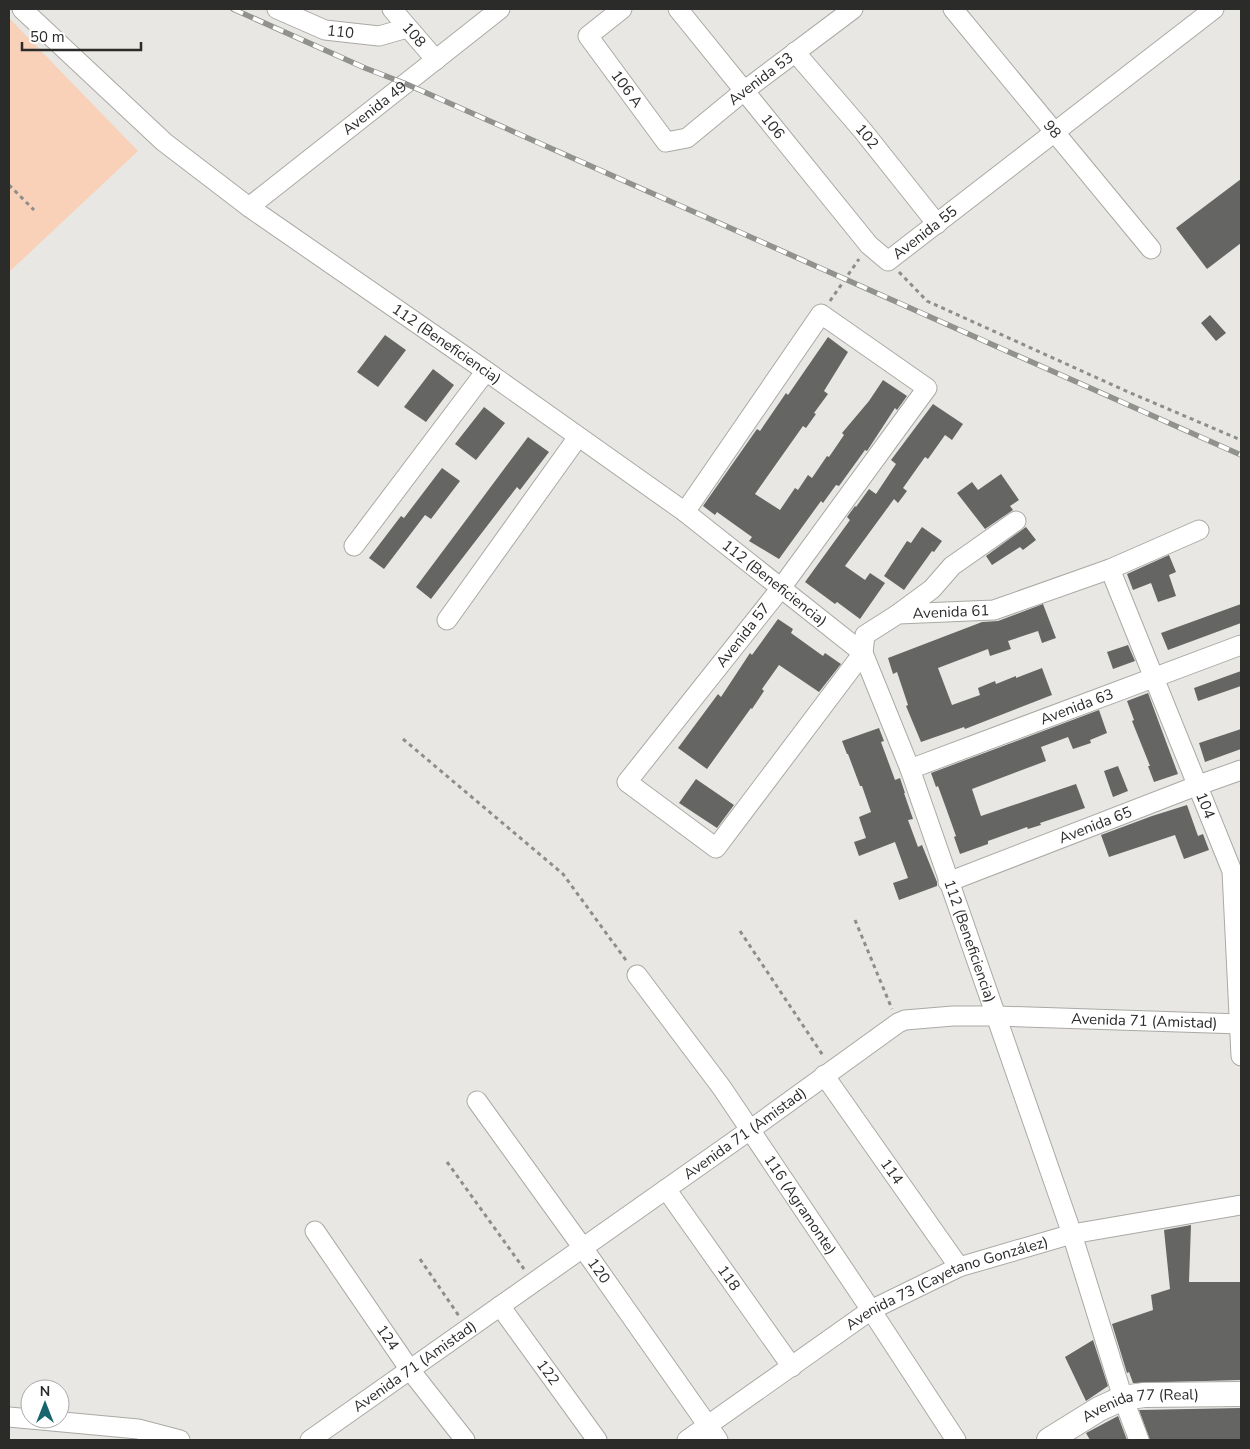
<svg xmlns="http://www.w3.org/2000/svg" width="1250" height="1449" font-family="'Nunito Sans',sans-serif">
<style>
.green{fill:#f9d1b8}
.building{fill:#656663}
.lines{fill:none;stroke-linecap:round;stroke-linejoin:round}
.minor-casing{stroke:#aaa9a5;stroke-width:21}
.major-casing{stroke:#aaa9a5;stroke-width:26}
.path{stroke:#8d8d8a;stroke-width:3;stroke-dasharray:4 4;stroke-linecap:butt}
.minor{stroke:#fff;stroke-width:19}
.major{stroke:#fff;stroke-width:24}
.rail-casing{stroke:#91918e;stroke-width:5.5}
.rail{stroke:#fff;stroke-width:4;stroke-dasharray:11;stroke-linecap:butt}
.labels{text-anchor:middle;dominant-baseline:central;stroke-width:5;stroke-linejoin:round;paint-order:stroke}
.street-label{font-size:15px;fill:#2b2b2a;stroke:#fff}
</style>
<rect width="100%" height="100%" fill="#e8e7e3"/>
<!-- green -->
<path class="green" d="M9 18 138 151 9 272Z"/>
<!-- building -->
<path class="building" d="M1241 179V243L1207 269 1176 228Z
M1210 315 1226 333 1216 341 1201 323Z
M385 335 406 350 378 387 357 372Z
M828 337 848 352 824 391 828 394 814 413 816 414 806 428 803 426 755 494 780 510 795 488 798 490 808 475 812 478 827 456 829 457 844 435 842 433 869 401 883 380 907 396 897 410 895 408 867 451 865 450 839 486 836 485 823 503 821 501 779 559 749 541 752 537 717 512 715 515 703 506 757 429 760 431 786 393 788 395Z
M433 369 454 385 426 422 404 407Z
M933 404 963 424 952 440 945 435 928 459 925 457 903 488 907 491 898 503 894 499 845 566 865 580 870 573 885 583 860 619 837 602 835 604 805 582 850 520 847 517 855 506 856 507 869 489 876 494 896 464 891 460Z
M484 407 505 423 476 460 455 444Z
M528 437 549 452 520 490 517 487 431 599 416 587Z
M442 468 460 481 431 519 425 515 384 569 369 558 401 516 404 518Z
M1001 474 1019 500 1010 506 1013 510 985 529 957 493 972 482 978 490Z
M922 527 942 541 934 552 932 551 904 590 884 576 907 541 911 543Z
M1026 527 1036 540 1023 550 1020 547 992 565 986 556Z
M1169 555 1176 572 1169 575 1176 596 1158 602 1151 583 1133 590 1127 574Z
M1043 604 1056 638 1042 643 1038 631 1008 641 1011 649 990 656 988 649 938 668 952 705 980 695 978 688 995 681 996 684 1016 676V678L1042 668 1052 695 965 729 964 727 921 742 906 706 908 705 897 672 893 674 888 658 982 622 998 621Z
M1241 604V623L1168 650 1161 633Z
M778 619 793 629 791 633 823 656 825 653 841 664 819 692 779 665 762 689 764 691 752 709 751 708 707 769 678 748 718 694 721 697 750 653 752 655Z
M1128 645 1135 661 1113 669 1107 652Z
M1241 671V686L1198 701 1194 688Z
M1148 693 1178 774 1154 782 1148 766H1150L1132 721 1134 720 1127 701Z
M1099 710 1107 733 1090 740 1091 743 1073 749 1068 737 1041 747 1046 761 972 789 981 816 1076 784 1085 808 1040 823 1041 825 1028 829 1027 827 988 841V844L960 854 954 837 956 836 946 808 938 786 936 787 931 773Z
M879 728 884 741 881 742 895 780 900 778 905 793H904L913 819 908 820 918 847 922 845 937 882V886L899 900 893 883 908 878 895 842 859 856 854 842 866 838 859 817 871 812 862 786H860L848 754H847L842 741Z
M1241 729V749L1205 762 1199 743Z
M1118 766 1128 791 1113 797 1104 771Z
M696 779 734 805 717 828 679 803Z
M1187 805 1198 836 1203 834 1209 850 1184 859 1175 835 1109 857 1101 835 1152 816Z
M1191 1225 1189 1282H1241V1380L1133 1383 1129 1372 1127 1373 1112 1324 1153 1310 1151 1295 1170 1289 1164 1230Z
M1093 1340 1108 1386 1086 1401 1065 1357Z
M1241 1408V1440H1150L1139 1410Z
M1118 1416 1127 1440H1090L1086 1433Z"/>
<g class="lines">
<defs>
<g id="minor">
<path id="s1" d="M22 9 164 142 249 207 486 371 685 512 863 653 910 769 1072 1234 1123 1398 1139 1440"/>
<path id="s2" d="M277 9 325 30 379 36 407 28"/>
<path id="s3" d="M392 9 436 60"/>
<path id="s4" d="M622 9 588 36 666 142 687 138 744 91 853 9"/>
<path id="s5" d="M678 9 869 245 888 261 1214 9"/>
<path id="s6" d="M953 9 1151 249"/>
<path id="s7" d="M795 52 863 131 937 224"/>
<path id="s8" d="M249 207 500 9"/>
<path id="s9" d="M685 512 821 314 927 388 781 588 627 782 716 848 863 653 865 635 898 614 994 610 1110 569 1199 530"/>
<path d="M354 546 486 371"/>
<path id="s10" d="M1110 569 1232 871 1241 1056"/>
<path d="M898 614 932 589 952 566 1016 521"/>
<path d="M447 620 578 437"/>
<path id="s11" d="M910 769 1241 645"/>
<path id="s12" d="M948 882 1196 786 1241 770"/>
<path id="s13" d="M637 975 722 1088 871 1310 956 1440"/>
<path id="s14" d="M824 1075 959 1267"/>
<path id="s15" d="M477 1101 583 1248 718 1440"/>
<path id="s16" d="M666 1189 792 1367"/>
<path id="s17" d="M315 1231 410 1370 465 1440"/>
<path id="s18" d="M500 1306 597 1440"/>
<path d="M9 1417 138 1429 180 1440"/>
<path id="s19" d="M310 1440 750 1130 898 1023 905 1020 953 1016H997L1241 1024"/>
<path id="s20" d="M687 1440 871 1310 959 1267 1072 1234 1241 1205"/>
</g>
<g id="major">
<path id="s21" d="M1049 1440 1099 1409 1123 1398 1144 1395 1241 1394"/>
</g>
</defs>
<!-- minor casing -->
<use href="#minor" class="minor-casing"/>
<!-- major casing -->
<use href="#major" class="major-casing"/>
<!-- path -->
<path class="path" d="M9 185 34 210
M899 272 927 301 1126 391 1241 440
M830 301 859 259
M403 739 563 874 628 963
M855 920 892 1009
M740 931 824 1057
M447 1162 524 1269
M420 1259 459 1316"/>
<!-- minor -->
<use href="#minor" class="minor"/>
<!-- major -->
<use href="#major" class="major"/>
<defs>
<path id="rail" d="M233 9 365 68 404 83 1241 455"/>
</defs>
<!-- rail casing -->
<use href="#rail" class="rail-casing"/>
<!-- rail -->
<use href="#rail" class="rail"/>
</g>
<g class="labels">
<!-- street labels -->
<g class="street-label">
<text stroke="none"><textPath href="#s2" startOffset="68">110</textPath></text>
<text stroke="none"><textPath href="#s3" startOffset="34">108</textPath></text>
<text stroke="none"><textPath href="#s4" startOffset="291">Avenida 53</textPath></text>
<text stroke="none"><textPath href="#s4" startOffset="109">106 A</textPath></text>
<text stroke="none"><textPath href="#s8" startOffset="160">Avenida 49</textPath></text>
<text stroke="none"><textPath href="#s5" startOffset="151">106</textPath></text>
<text stroke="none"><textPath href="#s6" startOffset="156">98</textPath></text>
<text stroke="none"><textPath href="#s7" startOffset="111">102</textPath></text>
<text stroke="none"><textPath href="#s5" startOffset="375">Avenida 55</textPath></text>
<text stroke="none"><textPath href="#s1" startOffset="542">112 (Beneficiencia)</textPath></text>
<text stroke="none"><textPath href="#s1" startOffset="948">112 (Beneficiencia)</textPath></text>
<text stroke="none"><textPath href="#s9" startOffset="1330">Avenida 61</textPath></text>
<text transform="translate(743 635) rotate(-52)">Avenida 57</text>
<text stroke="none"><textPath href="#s11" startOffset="178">Avenida 63</textPath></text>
<text stroke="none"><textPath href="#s10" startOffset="255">104</textPath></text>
<text stroke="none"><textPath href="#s12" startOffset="158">Avenida 65</textPath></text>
<text stroke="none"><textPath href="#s1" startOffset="1368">112 (Beneficiencia)</textPath></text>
<text stroke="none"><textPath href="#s19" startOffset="968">Avenida 71 (Amistad)</textPath></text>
<text stroke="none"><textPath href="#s19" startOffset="532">Avenida 71 (Amistad)</textPath></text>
<text stroke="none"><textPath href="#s14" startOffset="118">114</textPath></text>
<text stroke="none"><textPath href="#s13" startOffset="282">116 (Agramonte)</textPath></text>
<text stroke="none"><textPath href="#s15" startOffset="209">120</textPath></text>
<text stroke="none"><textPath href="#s16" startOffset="109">118</textPath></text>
<text stroke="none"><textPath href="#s20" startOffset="306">Avenida 73 (Cayetano González)</textPath></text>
<text stroke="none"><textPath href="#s17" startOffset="129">124</textPath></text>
<text stroke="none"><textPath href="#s19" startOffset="128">Avenida 71 (Amistad)</textPath></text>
<text stroke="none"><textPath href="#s18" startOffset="82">122</textPath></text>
<text stroke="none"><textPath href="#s21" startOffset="101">Avenida 77 (Real)</textPath></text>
</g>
</g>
<!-- border -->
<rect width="1250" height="1449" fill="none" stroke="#2b2b2a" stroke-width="20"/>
<!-- north arrow -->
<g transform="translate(45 1404)"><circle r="24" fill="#ffffff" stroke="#aaaaaa"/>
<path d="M0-4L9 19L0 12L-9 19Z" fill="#18656d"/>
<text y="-8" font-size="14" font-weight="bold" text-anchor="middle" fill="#2b2b2a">N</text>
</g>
<!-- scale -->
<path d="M22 42v8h119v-8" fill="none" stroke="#2b2b2a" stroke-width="2.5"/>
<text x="30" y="42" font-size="15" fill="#2b2b2a" stroke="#ffffff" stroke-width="4" paint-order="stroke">50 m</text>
</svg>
